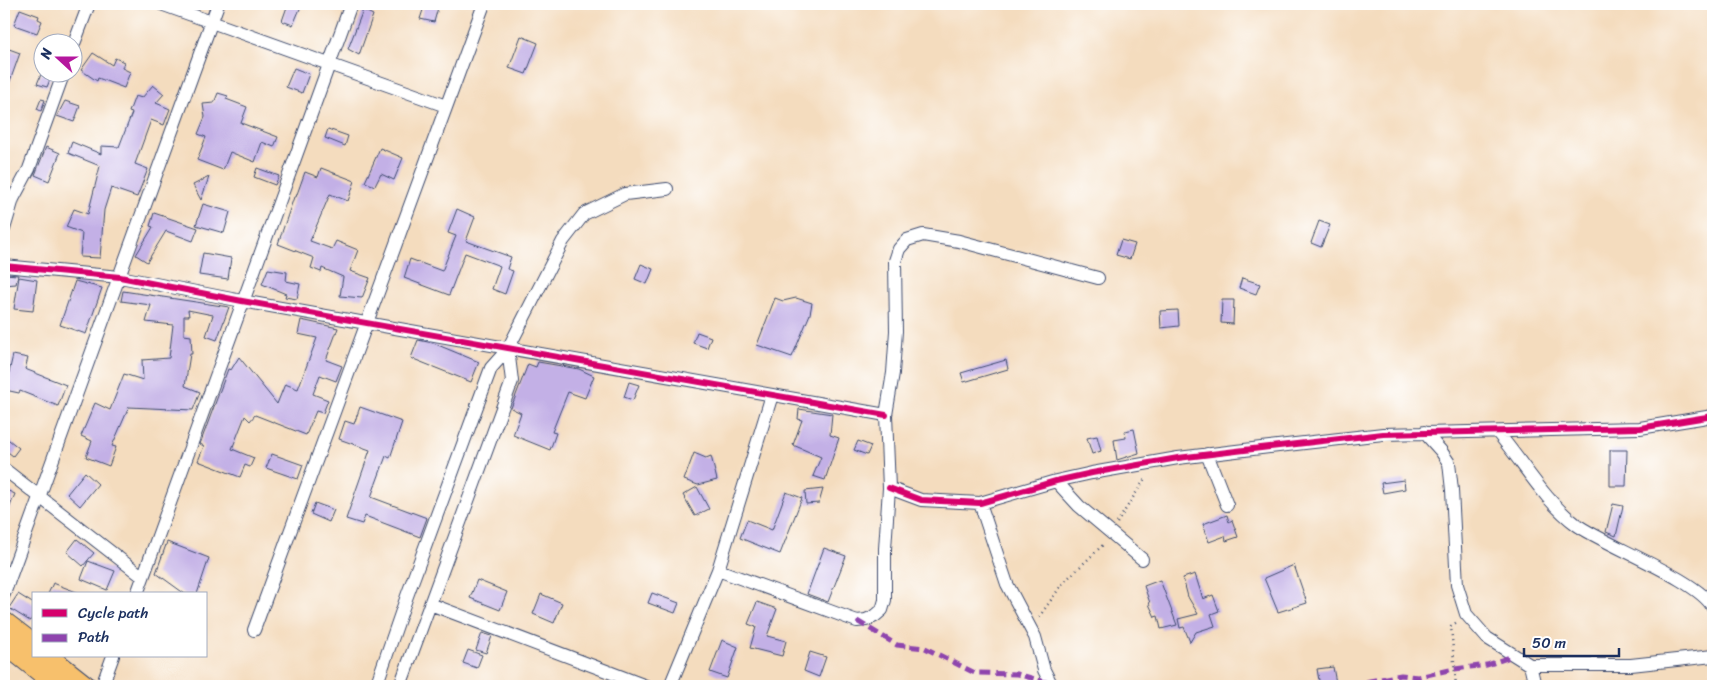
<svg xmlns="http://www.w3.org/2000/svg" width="1717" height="690" font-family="Sriracha,sans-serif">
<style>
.building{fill:#c3b0e6}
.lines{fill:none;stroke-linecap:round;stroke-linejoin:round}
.street-casing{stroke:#3c496c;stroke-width:14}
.primary-casing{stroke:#3c496c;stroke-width:22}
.path{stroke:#3c496c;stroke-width:2.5;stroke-dasharray:1 4;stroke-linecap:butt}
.street{stroke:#fff;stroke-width:12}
.primary{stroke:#f7c06c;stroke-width:20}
.quiet{stroke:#8e44ad;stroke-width:5;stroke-dasharray:10 5;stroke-linecap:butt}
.cycleway-casing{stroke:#fff;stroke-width:9}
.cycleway{stroke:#d6006c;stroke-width:6}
</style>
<rect width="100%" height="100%" fill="#fff"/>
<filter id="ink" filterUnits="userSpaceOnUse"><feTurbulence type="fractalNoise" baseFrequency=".02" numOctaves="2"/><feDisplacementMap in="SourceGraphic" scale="10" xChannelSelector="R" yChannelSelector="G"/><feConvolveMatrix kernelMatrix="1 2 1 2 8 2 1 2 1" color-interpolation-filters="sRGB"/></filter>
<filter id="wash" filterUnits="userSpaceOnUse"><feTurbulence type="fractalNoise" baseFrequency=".0096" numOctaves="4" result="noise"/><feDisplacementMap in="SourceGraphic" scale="20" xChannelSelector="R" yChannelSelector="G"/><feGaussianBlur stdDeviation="1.12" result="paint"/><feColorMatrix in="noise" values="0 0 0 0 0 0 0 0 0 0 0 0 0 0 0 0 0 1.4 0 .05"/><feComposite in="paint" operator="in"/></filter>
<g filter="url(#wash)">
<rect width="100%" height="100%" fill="#f4dcbe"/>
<g id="blocks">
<!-- building -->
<path class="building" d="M288 4H302L293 25 282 21Z
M425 4H439L434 22 420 19Z
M20 9 39 16 38 19 42 21 37 33 14 25Z
M363 10 373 15 359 55 348 49Z
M521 36 538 43 526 74 509 68Z
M9 49 20 53 5 95 4 64Z
M93 53 112 65 115 58 124 62 122 68 130 72 124 88 98 78 97 81 81 70Z
M294 68 309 74 302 93 286 87Z
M42 72H53L47 87 37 84Z
M153 85 164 94 156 103 170 109 164 125 151 120 135 164 148 169 137 197 111 188 104 210 100 258 80 257 82 233 66 227 74 209 88 214 100 166 68 153 72 142 101 154V146L119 147 132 113 129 112 135 96 142 98Z
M218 93 228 96 226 99 247 107 241 123 278 137 274 147 262 142 255 162 230 152 223 170 197 160 206 137 198 134 205 117 203 104 214 103Z
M41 99 45 100 41 111 37 109Z
M65 101 80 106 74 122 57 116Z
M328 129 348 136 345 146 325 138Z
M46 147 60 153 49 181 35 175Z
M380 148 403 158 394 180 381 174 375 186 365 182Z
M257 168 279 176 275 185 254 177Z
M321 168 355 181 348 201 330 194 310 241 332 249 336 241 358 250 350 271 370 278 362 298 340 296 343 277 322 268 321 272 311 268 314 258 278 244 294 197H296L305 172 318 177Z
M209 177 201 200 193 185Z
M203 204 230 212 224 233 196 225Z
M457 209 475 217 466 241 511 257 507 269 513 271 505 294 492 289 500 266 465 253 449 295 404 278 410 259 442 271 456 236 448 233Z
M154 213 198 228 193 241 166 231 147 262 136 255 153 227 150 226Z
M1319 221 1330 225 1321 247 1311 243Z
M1121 240 1135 244 1130 259 1116 255Z
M203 253 231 258 228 279 199 275Z
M641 264 653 269 647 284 635 279Z
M268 269 287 272 286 281 300 284 297 299 285 297 286 294 262 284Z
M4 274 18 275 16 284 4 285Z
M19 277 37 280 33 311 14 309Z
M1242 278 1260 284 1256 294 1239 288Z
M75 281 102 288 86 334 60 325Z
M123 291 229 307 217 340 206 336 213 315 188 310 189 316H184V335L191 336 192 354H190L185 386 200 392 193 410 129 407 112 446 116 447 109 466 86 457 92 441 81 436 95 403 110 410 124 374 143 380 142 360 169 358 173 325 146 322 151 305 121 301Z
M775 298 783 301 796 298 812 303 810 314 792 357 757 345Z
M1222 300H1234L1233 324 1221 323Z
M1178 310 1179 326 1161 328 1160 311Z
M301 320 338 328 326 360 342 366 336 381 320 375 313 394 328 400 323 413 316 411 306 435 255 415 250 421 245 416 232 449 254 458 250 467 245 465 240 477 198 461 204 446 200 444 228 369 231 370 239 357 277 404 285 384 298 389 317 338 298 334Z
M697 332 711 337 707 348 693 343Z
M418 340 433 343 479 362 471 382 411 358Z
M13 355 28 358 25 369 66 385 58 406 20 391 19 393 5 390Z
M1006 360 1008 369 964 382 961 373Z
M538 362 579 369 594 376 585 398 568 392 552 432 556 433 550 450 513 435 521 413 511 408 528 364 536 367Z
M629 382 639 385 633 400 624 397Z
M360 407 402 422 390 458 386 456 371 497 427 518 420 537 365 516 362 524 346 519 370 450 339 439 345 421 354 424Z
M799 409 832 414 830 435 839 438 825 480 813 476 821 457 793 445 802 420 798 419Z
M1134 429 1139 453 1117 460 1114 440 1126 438 1125 431Z
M4 436 19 448 13 456 4 449Z
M1097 436 1101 451 1092 454 1087 438Z
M858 441 871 446 867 455 854 450Z
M1610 450H1627L1626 486H1610Z
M694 453 706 458 711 456 717 480 698 485 684 480Z
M272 454 303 465 298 479 266 468Z
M85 472 98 484 80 506 67 494Z
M1404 480 1405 489 1383 493 1381 483Z
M697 487 709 509 695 516 683 495Z
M4 489 15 494 4 521Z
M823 489 819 503 806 504 805 491Z
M786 492 802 498 780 554 740 538 747 520 772 530Z
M315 503 334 510 329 522 311 514Z
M1613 504 1623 506 1616 536 1606 532Z
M1227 515 1229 522 1232 520 1238 537 1226 541 1225 536 1209 542 1203 524Z
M77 539 94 553 83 566 67 552Z
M167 542 209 558 197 594H185L156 573Z
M824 548 846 556 828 602 807 594Z
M88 561 115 571 107 590 81 579Z
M1294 565 1307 603 1278 612 1264 578Z
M1195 574 1203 599 1213 595 1219 611 1211 614 1215 626 1196 632 1190 642 1184 627 1180 628 1178 619 1198 614 1188 597 1183 578Z
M477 580 507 592 500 610 470 598Z
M1160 580 1177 625 1161 629 1158 616 1155 617 1149 604 1150 603 1144 586Z
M53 583 79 593V594H48Z
M652 593 679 603 675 613 648 603Z
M18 594 34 604V615L30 621 9 608Z
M541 594 562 603 554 623 533 614Z
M757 602 777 609 767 636 786 641 782 656 750 648 756 627 748 624Z
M482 633 492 636 486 653 476 650Z
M722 640 738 647 727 678 710 672Z
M468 650 482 655 477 668 463 663Z
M810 652 826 657 819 677 804 671Z
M1333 667 1336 683 1320 686 1317 669Z"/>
</g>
</g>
<g filter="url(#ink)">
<use href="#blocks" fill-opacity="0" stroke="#3c496c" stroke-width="1"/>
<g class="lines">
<defs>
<path id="street" d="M161 4 446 106
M72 49 89 4
M4 229 13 199 29 169 64 72
M4 266 120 277 242 301 886 415
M1424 432 1441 451 1449 463 1452 490 1457 585 1466 614 1487 638 1530 665 1535 686
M1497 432C1523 462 1544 501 1577 525 1605 545 1701 581 1713 608
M1207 454 1227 505
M4 469 143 577
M1056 481 1079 506 1142 559
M889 488 921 500 980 503 1056 481 1092 473 1178 458 1261 448 1383 434 1640 428 1713 416
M980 503 1007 584 1035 637 1044 670 1052 686
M718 570 857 621 866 620 875 616 882 610 885 600V549L889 488 886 415 893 373 896 331 895 261 899 249 907 240 923 235 959 241 1098 278
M4 594 218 4
M137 594 351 4
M430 604 646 686
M254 630 484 4
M1530 665H1631L1713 656
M102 686 113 656
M376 686 407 596 491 368 508 349 563 241 584 214 625 194 667 189
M400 686 512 381 508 349
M670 686 718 570 772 395"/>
<path id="primary" d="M4 622 34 645
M4 643 58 686
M48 656 86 686"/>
</defs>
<!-- street casing -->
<use href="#street" class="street-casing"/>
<!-- primary casing -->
<use href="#primary" class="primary-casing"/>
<!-- path -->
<path class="path" d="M1117 523 1146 477
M1039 617 1063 583 1105 543
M1456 686 1451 626 1457 622"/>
<!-- street -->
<use href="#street" class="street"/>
<!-- primary -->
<use href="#primary" class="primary"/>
<!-- quiet -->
<path class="quiet" d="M1710 600 1713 592
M857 621 897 645 925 648 975 673 1017 674 1049 683 1051 686
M1352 686 1365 682 1401 675 1418 677 1454 669 1487 665 1513 656"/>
<defs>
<path id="cycleway" d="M4 266 120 277 242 301 886 415
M889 488 921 500 980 503 1056 481 1092 473 1178 458 1261 448 1383 434 1640 428 1713 416"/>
</defs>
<!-- cycleway casing -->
<use href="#cycleway" class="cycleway-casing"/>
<!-- cycleway -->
<use href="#cycleway" class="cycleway"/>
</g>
</g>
<!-- margin -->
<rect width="1717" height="690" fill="none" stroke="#fff" stroke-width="20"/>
<!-- legend -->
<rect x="32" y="592" width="175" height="65" fill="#ffffff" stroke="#a4acbf"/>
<rect x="42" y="609" width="25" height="8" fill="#d6006c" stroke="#a4acbf"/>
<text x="78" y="618" font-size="15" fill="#1b2f5e">Cycle path</text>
<rect x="42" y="634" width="25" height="8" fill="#8e44ad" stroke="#a4acbf"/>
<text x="78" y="642" font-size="15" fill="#1b2f5e">Path</text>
<!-- north arrow -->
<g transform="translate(58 58) rotate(291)"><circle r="24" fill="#ffffff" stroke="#a4acbf"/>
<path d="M0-4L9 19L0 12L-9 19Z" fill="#b5179e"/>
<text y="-8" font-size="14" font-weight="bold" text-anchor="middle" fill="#1b2f5e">N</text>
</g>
<!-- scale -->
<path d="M1524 648v8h95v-8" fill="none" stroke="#1b2f5e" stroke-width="2.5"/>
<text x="1532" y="648" font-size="15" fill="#1b2f5e" stroke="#ffffff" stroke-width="4" paint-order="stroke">50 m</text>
</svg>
